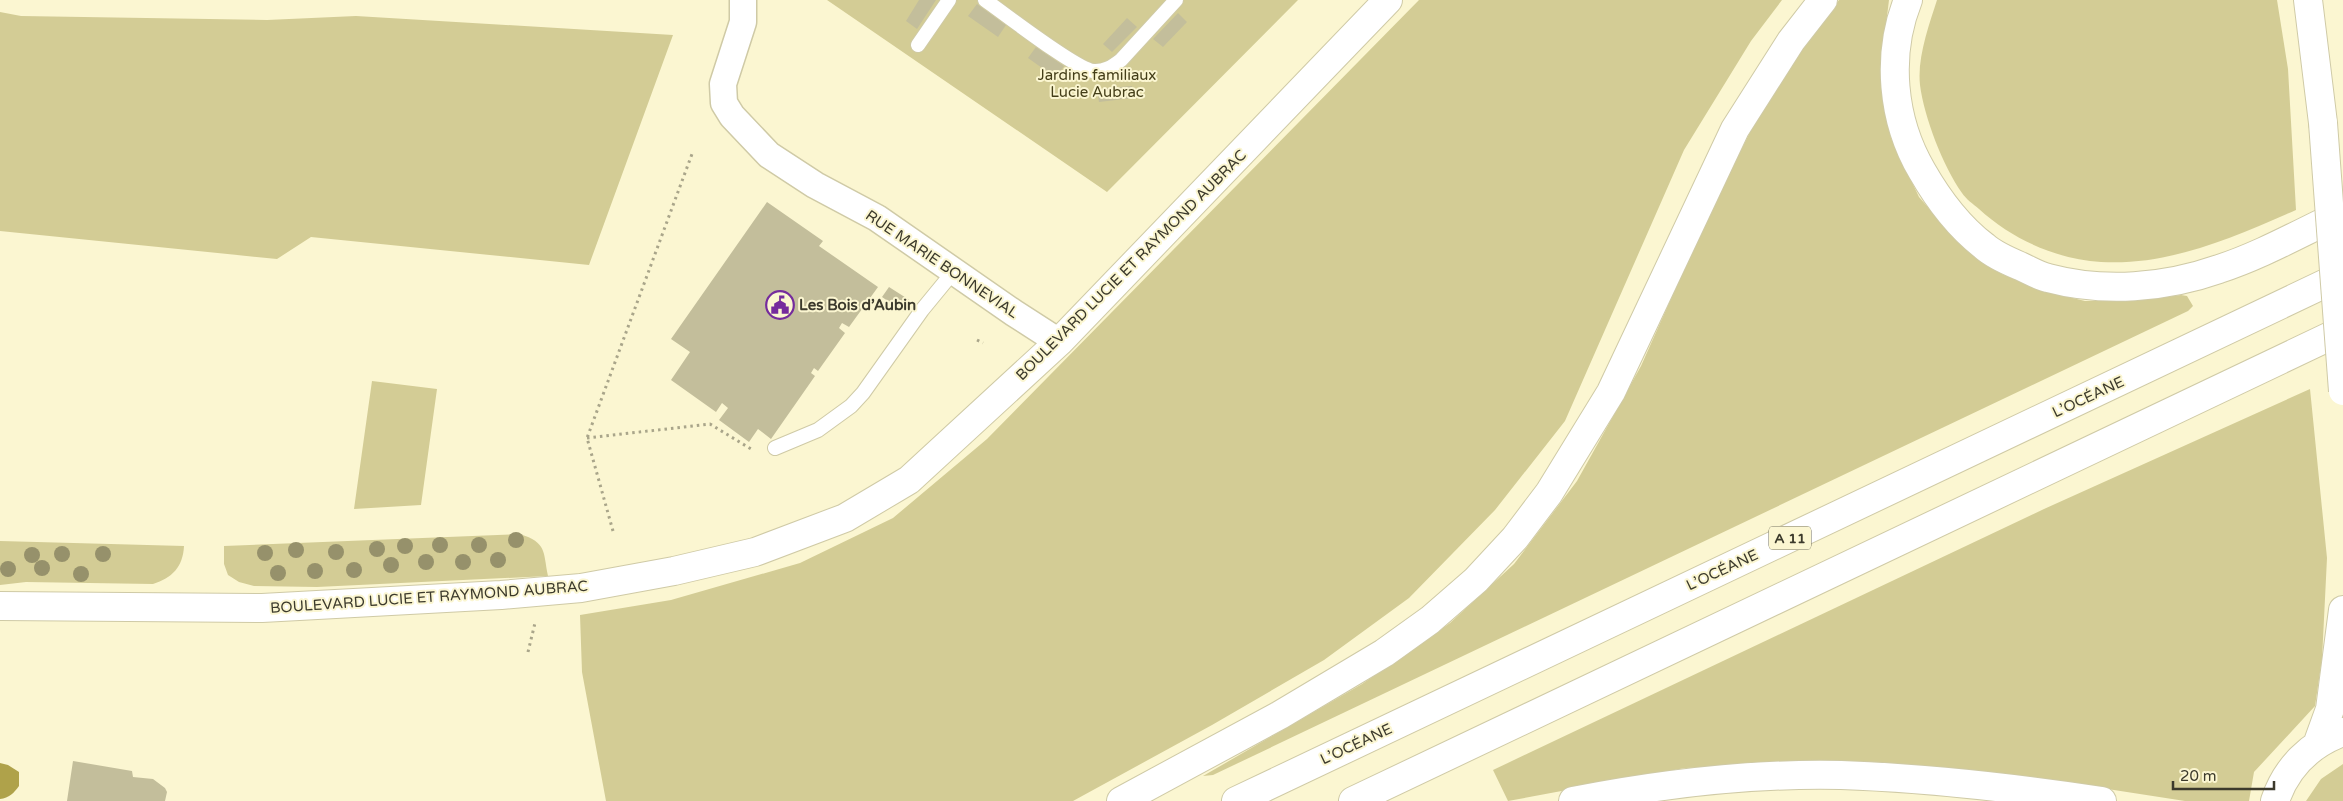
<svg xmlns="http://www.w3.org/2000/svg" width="2343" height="801" font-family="'Varela Round',sans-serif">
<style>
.green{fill:#d3cc95}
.water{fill:#afa24a}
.building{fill:#c3be9b}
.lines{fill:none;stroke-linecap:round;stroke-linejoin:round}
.service-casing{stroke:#cfcaa6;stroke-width:16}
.minor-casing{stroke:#cfcaa6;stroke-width:29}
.tertiary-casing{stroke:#cfcaa6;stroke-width:30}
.secondary-casing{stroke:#cfcaa6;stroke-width:30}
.motorway-casing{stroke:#cfcaa6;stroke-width:30}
.path{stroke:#a9a58a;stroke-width:3;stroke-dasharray:2.5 4;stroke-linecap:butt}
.service{stroke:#fff;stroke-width:14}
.minor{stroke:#fff;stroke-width:26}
.tertiary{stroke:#fff;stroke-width:28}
.secondary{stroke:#fff;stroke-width:28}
.motorway{stroke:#fff;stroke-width:28}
.secondary-bridge-casing{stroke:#cfcaa6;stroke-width:30;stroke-linecap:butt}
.secondary-bridge{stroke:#fff;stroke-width:28}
.tree{fill:#96916b}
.labels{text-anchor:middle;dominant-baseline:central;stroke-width:4;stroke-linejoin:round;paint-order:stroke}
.shield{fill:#fbf6d1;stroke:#75725e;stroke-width:1}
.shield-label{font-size:14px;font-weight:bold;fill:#3c3a2c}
.park-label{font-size:15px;fill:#443e18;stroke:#fbf6d1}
.street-label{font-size:15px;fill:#3c3a2c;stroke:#fbf6d1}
.poi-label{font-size:15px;font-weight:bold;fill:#3c3a2c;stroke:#fbf6d1;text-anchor:start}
</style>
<rect width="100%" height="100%" fill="#fbf6d1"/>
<!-- green -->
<path class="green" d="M827 0H1298L1107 192Z
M1419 0H1782L1751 41 1684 150 1565 421 1495 510 1409 598 1324 660 1212 725 1073 801H606L582 672 580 615 671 600 800 563 893 518 987 439Z
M1839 0H1889L1880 74 1891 138 1919 197 1960 244 2002 274 2044 291 2085 301H2131L2181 295 2187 296 2193 306 2188 311 1213 775 1203 776 1362 684 1450 623 1514 564 1577 481 1641 366 1706 220 1769 94Z
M1937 0H2277L2288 69 2296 210C2234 237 2170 266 2101 262 2055 259 2012 239 1979 209 1973 204 1966 199 1962 193 1943 166 1924 117 1920 85 1917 58 1929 25 1937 0Z
M0 12 21 16 267 20 356 16 673 35 589 265 311 237 277 259 0 231Z
M372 381 437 389 421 505 354 509Z
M2310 389 2327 558 2322 659 2315 706 2254 772 2249 801H2185L2043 779 1872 763 1685 768 1508 801 1493 770 2044 509Z
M520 534C547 543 543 551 548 576L317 587 254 586 239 582 228 575 224 564V546Z
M0 541 184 546C183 567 172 578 153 584L26 582 0 585Z
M2343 764V801H2306L2321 779Z"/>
<!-- water -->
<path class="water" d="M0 763 8 765 19 772V786C14 793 9 798 0 799Z"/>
<!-- building -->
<path class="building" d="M919 0H936L917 29 906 21Z
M977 4 1006 25 998 37 968 16Z
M1178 13 1187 22 1163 47 1153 39Z
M1127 18 1137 27 1112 52 1103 44Z
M1036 47 1064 66 1056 78 1028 58Z
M1132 86 1133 98 1099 102 1097 89Z
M767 202 823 241 819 246 878 287 849 327 842 323 839 328 845 333 818 371 814 368 811 373 815 376 771 439 758 429 749 442 719 420 728 408 722 403 716 412 671 380 690 352 671 339Z
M889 287 911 301 904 312 882 297Z
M73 761 132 771 133 777 153 779 165 788 167 792 165 801H67Z"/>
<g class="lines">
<defs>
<path id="service" d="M985 0C1005 14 1074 68 1093 71 1104 72 1112 67 1121 60L1176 0
M918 45 949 0
M775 448 818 430 851 406 863 393 922 310 954 271"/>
<path id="minor" d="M743 0V22L723 84 724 103 732 116 769 155 815 185 877 218 1014 313 1059 342"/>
<path id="tertiary" d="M0 606 262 608 501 595 581 588 674 571 755 552 845 518 909 480 1059 342 1388 0"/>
<path id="secondary" d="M2308 0 2323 123
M2317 745 2330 709 2343 610
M2275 801C2286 768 2310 744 2343 732"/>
<path id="motorway" d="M1908 0C1886 55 1892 120 1922 171 1938 199 1958 226 1984 246 1994 255 2008 261 2020 266 2029 270 2039 276 2048 278 2104 293 2165 288 2219 269 2262 255 2302 232 2343 213
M1121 801 1280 715 1384 653 1430 620 1476 580 1515 538 1549 493 1611 392 1735 129 1791 41 1823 0
M1236 801 2343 275
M1353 801 2343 330
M1573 801C1660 784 1751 773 1841 775 1928 778 2015 788 2102 801"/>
</defs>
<!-- service casing -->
<use href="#service" class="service-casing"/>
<!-- minor casing -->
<use href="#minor" class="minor-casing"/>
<!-- tertiary casing -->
<use href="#tertiary" class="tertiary-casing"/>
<!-- secondary casing -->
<use href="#secondary" class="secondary-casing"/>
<!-- motorway casing -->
<use href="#motorway" class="motorway-casing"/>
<!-- path -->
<path class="path" d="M977 340 983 343
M587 438 710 424 751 449
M613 531 587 438 692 154
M528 652 535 623"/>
<!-- service -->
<use href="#service" class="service"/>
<!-- minor -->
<use href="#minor" class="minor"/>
<!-- tertiary -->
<use href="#tertiary" class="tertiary"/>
<!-- secondary -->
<use href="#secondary" class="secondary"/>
<!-- motorway -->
<use href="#motorway" class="motorway"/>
<defs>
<path id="secondary-bridge" d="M2323 123 2343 391"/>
</defs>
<!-- secondary-bridge casing -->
<use href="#secondary-bridge" class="secondary-bridge-casing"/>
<!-- secondary-bridge -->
<use href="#secondary-bridge" class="secondary-bridge"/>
</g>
<!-- trees -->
<g class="tree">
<circle cx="516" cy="540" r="8"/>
<circle cx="440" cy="545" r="8"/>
<circle cx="479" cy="545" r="8"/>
<circle cx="405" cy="546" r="8"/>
<circle cx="377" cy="549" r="8"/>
<circle cx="296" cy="550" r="8"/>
<circle cx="336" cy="552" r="8"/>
<circle cx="265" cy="553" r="8"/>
<circle cx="62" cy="554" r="8"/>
<circle cx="103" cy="554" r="8"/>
<circle cx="32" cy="555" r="8"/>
<circle cx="498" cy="560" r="8"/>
<circle cx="426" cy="562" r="8"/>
<circle cx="463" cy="562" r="8"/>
<circle cx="391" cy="565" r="8"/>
<circle cx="42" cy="568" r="8"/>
<circle cx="8" cy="569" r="8"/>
<circle cx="354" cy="570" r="8"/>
<circle cx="315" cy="571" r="8"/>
<circle cx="278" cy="573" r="8"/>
<circle cx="81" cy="574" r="8"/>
</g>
<!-- icons -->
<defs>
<symbol id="civic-ring" viewBox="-11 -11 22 22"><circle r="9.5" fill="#fbf6d1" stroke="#752b9d" stroke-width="1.5"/><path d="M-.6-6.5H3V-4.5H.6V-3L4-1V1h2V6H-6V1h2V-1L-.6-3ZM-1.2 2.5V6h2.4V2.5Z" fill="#752b9d"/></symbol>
</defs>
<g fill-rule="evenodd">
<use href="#civic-ring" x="764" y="289" width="32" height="32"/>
</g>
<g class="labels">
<!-- shield labels -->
<rect class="shield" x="1769" y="526.5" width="42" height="23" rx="4"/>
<g class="shield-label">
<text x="1790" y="538">A 11</text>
</g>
<!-- park labels -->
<g class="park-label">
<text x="1097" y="75">Jardins familiaux<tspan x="1097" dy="17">Lucie Aubrac</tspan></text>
</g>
<!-- street labels -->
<g class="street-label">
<text transform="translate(942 264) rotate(34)">RUE MARIE BONNEVIAL</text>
<text transform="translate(1131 265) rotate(-45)">BOULEVARD LUCIE ET RAYMOND AUBRAC</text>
<text transform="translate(2088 397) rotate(-25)">L’OCÉANE</text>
<text transform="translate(1722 570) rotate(-25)">L’OCÉANE</text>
<text transform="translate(429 597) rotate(-4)">BOULEVARD LUCIE ET RAYMOND AUBRAC</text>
<text transform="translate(1356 744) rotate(-25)">L’OCÉANE</text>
</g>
<!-- poi labels -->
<g class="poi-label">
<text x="799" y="305">Les Bois d’Aubin</text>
</g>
</g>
<!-- scale -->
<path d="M2173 781v8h101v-8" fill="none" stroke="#3c3a2c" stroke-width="2.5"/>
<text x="2180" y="781" font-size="15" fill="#3c3a2c" stroke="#fbf6d1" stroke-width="4" paint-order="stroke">20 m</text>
</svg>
